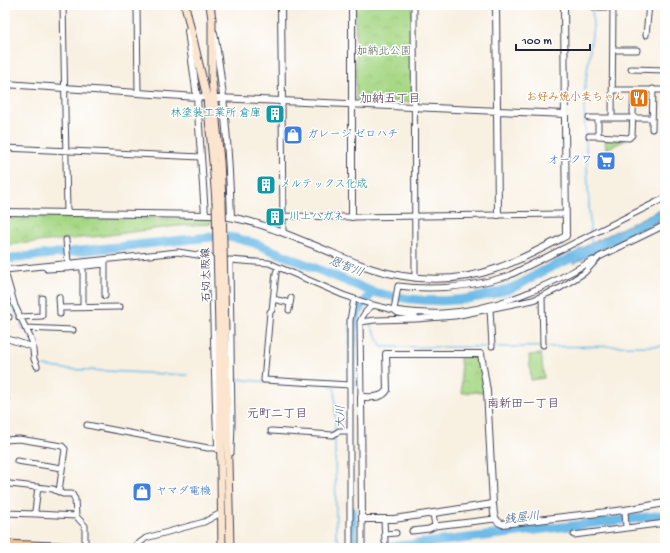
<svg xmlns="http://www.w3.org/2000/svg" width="670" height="553" font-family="'Gochi Hand','Klee One',sans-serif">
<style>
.park{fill:url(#park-crowns);stroke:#647d60}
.garden{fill:#a7d886;stroke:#647d60}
.water{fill:#6ebbe8;stroke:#486e92}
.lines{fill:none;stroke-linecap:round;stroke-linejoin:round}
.stream{stroke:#6ebbe8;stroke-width:1.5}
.river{stroke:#6ebbe8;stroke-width:9}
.minor-casing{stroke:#424154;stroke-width:7}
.tertiary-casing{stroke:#424154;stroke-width:8}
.secondary-casing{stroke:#424154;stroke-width:9}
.trunk-casing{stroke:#424154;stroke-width:11}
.minor{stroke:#fff;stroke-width:5}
.tertiary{stroke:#fff;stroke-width:6}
.secondary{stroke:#fce5cf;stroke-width:7}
.trunk{stroke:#f8bd88;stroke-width:9}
.secondary-bridge-casing{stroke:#424154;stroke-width:9;stroke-linecap:butt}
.secondary-bridge{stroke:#fce5cf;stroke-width:7}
.labels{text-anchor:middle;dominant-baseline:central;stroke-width:3;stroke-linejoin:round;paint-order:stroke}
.park-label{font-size:11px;fill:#516255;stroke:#fff}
.food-label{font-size:11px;fill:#c56008;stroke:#fff;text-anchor:end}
.culture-label{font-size:11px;fill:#0d838f;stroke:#fff;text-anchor:start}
.shop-label{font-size:11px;fill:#366cbe;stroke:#fff;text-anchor:start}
.street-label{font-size:11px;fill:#22223b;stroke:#fff}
.neighbourhood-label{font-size:12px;font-weight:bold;fill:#69526b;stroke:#fff}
.water-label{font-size:12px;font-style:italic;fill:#405f80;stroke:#fff}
</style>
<defs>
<pattern id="park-crowns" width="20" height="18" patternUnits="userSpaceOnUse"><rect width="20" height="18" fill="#a7d886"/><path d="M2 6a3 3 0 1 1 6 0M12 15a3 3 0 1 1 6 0" fill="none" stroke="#8fb975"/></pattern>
</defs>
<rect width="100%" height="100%" fill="#fff"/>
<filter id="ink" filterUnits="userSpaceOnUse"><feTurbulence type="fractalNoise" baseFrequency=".025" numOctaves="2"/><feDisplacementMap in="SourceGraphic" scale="8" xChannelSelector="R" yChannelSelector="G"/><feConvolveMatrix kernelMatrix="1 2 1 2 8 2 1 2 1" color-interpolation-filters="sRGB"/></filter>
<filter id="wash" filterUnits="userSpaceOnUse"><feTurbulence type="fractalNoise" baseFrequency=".012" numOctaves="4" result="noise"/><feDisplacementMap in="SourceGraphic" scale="16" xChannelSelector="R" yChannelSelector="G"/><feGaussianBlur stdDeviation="0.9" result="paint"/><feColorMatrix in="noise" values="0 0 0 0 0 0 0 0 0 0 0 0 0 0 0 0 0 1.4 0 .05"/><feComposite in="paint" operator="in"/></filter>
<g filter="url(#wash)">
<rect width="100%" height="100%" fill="#f8f0e1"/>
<!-- park -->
<path class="park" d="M355 5H412V99L411 102 356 100Z
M605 139 626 140 606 149Z
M5 215 211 219V224L177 226 102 236 5 245Z
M476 356 479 358 485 392 462 393 460 357Z"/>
<!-- garden -->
<path class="garden" d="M541 354 544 378 531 380 529 355Z"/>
<!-- water -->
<path class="water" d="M665 207V218L573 264 578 250Z"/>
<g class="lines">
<!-- stream -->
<path class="stream" d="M591 244 584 106 585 87 593 27 592 5
M361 306 364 312
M14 309 23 329
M369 322 382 347H490
M494 347 665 346
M44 366 65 369 187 375
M237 379 278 383
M330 386 335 389V431
M335 435 336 535 342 548"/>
<!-- river -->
<path class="river" d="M5 259 220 236 235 238 254 243 373 292C422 304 466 305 514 287 524 283 534 276 543 271 557 264 571 259 585 252
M352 384 354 321 361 306 373 292
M352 511 353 548
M382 548 665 515"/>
</g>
</g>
<g filter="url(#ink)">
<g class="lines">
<defs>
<path id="minor" d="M63 5 67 213
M137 5 138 93
M414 5 415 278
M594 7H613
M646 35 649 5
M613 50H637
M631 69 665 70
M613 90H665
M282 101 283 232
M589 118H652
M612 118 613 5
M652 129 653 89
M589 136H598V118
M598 136 629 138 632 135 634 90
M5 148 201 157
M283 216 352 217 565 214
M66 240 68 263
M211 257 216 423 218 450
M230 260 232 423 231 453
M593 260C547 287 497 310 442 313 426 314 410 312 394 310L398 286C436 291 471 287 508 276L665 198
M105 261V296
M83 267V307
M278 267 276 273 272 310 270 312 264 380 350 385
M47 269 68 268 105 264
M5 270 178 252 211 257 221 261 230 260 269 263 343 295 373 305 394 310 398 313 415 316 416 319 455 316 533 300 560 288 584 273 599 257 665 225
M5 272 15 306 32 341 34 359 37 366
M542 296 543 345
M59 297 60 314
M273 299 290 303
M60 308 120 307
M490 309 492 346
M289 310 291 298
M5 317H9
M19 317 42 316V298
M360 322 375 320 416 319
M25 328 73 330
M5 338 33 347
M361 397 360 322C363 314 366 310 373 305
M5 401 6 400
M87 425 208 448H218
M271 431 333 435 339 431H350
M5 440 19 439 62 446 65 449 59 491
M17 461 62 468
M5 482 10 484 53 489 63 494H72L75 499 76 516 85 526V548
M38 487 35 511 36 514 76 516
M625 510 626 528
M5 513 36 514
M433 513 435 526 495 519
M384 519 385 542
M412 531 429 529 435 526
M385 534 396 533
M574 535 665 523
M133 548 146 538 204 522 221 513
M350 548V320L354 299
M362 548V519"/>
<path id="tertiary" d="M281 5 282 101
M352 5V217
M496 5 498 215
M188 31 197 97 205 215
M214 33C225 94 229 155 231 217
M5 84 197 97 565 114
M5 212 210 215C243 216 277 230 308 243 329 251 351 262 373 269 412 281 456 283 495 269 519 261 543 248 566 236L564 5
M493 504 394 519H362L361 397C370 397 382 399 387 390L386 354H481L487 391 493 504C494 512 493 521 502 524L625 510 665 503"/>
<path id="secondary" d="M185 5 207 98 213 162 216 202
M210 5 212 19V81L220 161 222 201
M219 330 222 548
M225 330 230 548"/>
<path id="trunk" d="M5 545 82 548"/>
</defs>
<!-- minor casing -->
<use href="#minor" class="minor-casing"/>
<!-- tertiary casing -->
<use href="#tertiary" class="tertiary-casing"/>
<!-- secondary casing -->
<use href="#secondary" class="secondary-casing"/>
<!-- trunk casing -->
<use href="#trunk" class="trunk-casing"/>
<!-- minor -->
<use href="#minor" class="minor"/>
<!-- tertiary -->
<use href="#tertiary" class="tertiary"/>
<!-- secondary -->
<use href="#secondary" class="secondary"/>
<!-- trunk -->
<use href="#trunk" class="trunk"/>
<defs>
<path id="secondary-bridge" d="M222 201 225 330
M216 202 219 330"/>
</defs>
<!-- secondary-bridge casing -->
<use href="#secondary-bridge" class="secondary-bridge-casing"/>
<!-- secondary-bridge -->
<use href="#secondary-bridge" class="secondary-bridge"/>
</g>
</g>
<!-- icons -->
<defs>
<symbol id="restaurant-square" viewBox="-11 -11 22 22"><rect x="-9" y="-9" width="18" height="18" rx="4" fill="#e8710a" stroke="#fff"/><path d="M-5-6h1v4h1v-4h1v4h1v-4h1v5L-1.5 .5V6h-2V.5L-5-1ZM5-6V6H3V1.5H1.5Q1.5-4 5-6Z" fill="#fff"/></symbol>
<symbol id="building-square" viewBox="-11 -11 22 22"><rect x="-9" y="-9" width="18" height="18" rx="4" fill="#0f9aa8" stroke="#fff"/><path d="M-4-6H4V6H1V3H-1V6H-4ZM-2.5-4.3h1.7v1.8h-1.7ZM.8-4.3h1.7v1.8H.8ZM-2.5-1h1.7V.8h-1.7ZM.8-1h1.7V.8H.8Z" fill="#fff"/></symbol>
<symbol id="shop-square" viewBox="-11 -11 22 22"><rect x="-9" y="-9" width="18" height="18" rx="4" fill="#3f7fe0" stroke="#fff"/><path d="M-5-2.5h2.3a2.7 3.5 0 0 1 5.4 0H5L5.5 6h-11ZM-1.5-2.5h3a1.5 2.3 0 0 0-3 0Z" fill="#fff"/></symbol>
<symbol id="supermarket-square" viewBox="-11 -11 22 22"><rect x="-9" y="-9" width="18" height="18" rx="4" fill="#3f7fe0" stroke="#fff"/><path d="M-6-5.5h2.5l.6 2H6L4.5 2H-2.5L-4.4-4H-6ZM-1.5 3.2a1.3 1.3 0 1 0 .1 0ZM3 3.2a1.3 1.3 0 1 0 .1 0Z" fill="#fff"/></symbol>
</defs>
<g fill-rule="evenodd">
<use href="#restaurant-square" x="628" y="87" width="22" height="22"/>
<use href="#building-square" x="264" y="103" width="22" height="22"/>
<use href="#shop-square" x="282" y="124" width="22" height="22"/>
<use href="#supermarket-square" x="595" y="150" width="22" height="22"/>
<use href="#building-square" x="255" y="174" width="22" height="22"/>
<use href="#building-square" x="264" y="206" width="22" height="22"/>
<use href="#shop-square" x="131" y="481" width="22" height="22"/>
</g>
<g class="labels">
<!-- park labels -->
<g class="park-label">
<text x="384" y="52">加納北公園</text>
</g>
<!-- food labels -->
<g class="food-label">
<text x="625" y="98">お好み焼小麦ちゃん</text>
</g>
<!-- culture labels -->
<g class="culture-label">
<text x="261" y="114" text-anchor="end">林塗装工業所 倉庫</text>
<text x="280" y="185">メルテックス化成</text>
<text x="289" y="217">川上ハガネ</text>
</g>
<!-- shop labels -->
<g class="shop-label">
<text x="307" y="135">ガレージ ゼロハチ</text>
<text x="592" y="161" text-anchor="end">オークワ</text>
<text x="156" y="492">ヤマダ電機</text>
</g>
<!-- street labels -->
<g class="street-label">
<text transform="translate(207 275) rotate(-91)">石切大阪線</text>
</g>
<!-- neighbourhood labels -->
<g class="neighbourhood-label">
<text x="390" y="100">加納五丁目</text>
<text x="523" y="405">南新田一丁目</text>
<text x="277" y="415">元町二丁目</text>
</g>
<!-- water labels -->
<g class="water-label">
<text transform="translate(346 268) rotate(22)">恩智川</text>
<text transform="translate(342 417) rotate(-90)">大川</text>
<text transform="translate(522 519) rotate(-7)">銭屋川</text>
</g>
</g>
<!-- margin -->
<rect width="670" height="553" fill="none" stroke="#fff" stroke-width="20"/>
<!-- scale -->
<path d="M516 44v6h74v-6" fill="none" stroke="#22223b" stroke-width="2"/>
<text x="522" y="44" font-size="12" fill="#22223b" stroke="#ffffff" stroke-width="3" paint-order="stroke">100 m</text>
</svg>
